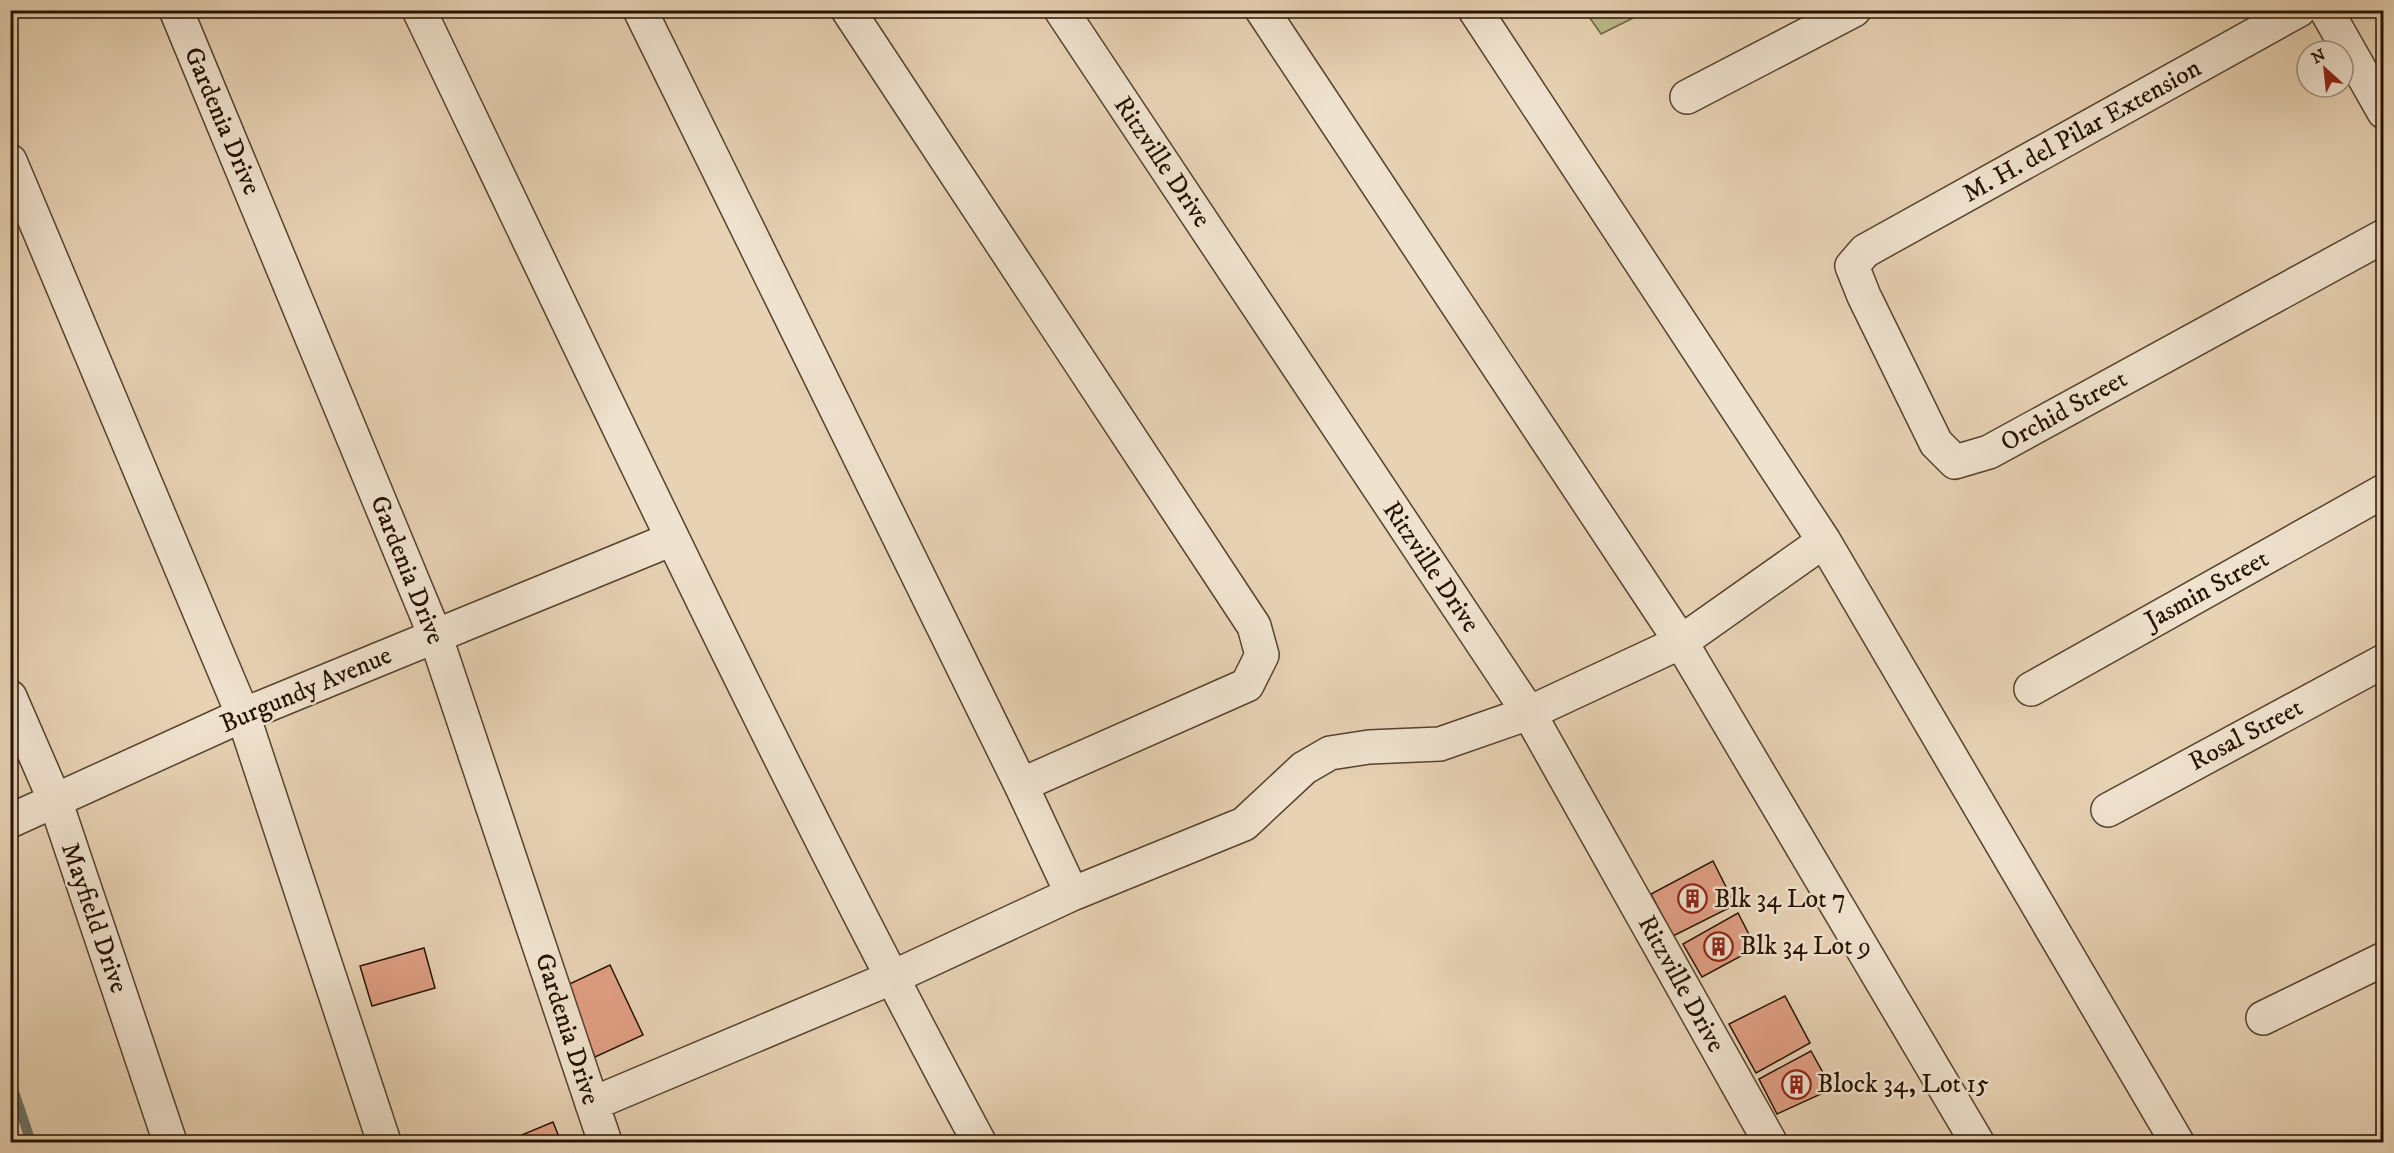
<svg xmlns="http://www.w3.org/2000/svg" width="2394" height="1153" font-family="'IM FELL DW Pica',serif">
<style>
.green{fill:#bcba89;stroke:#716644;stroke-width:1.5}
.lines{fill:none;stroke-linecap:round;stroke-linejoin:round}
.stream{stroke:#6a746c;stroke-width:10}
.building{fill:#e19f84;stroke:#261200;stroke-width:1.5}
.street-casing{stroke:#56422d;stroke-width:36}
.street{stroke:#efe2ce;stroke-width:33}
.labels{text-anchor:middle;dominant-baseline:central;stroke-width:5;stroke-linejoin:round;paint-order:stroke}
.street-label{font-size:26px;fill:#261200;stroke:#efe2ce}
.poi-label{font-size:26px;fill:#261200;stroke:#efe2ce;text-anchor:start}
</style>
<rect width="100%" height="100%" fill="#e7d2b4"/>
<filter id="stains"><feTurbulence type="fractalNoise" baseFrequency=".00333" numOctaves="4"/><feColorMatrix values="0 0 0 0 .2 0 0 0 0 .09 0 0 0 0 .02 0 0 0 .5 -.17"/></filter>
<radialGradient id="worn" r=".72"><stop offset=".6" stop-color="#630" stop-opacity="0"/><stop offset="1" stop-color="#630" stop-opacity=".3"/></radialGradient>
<!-- green -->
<path class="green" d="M1585 11H1647L1601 34Z"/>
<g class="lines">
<!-- stream -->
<path class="stream" d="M10 1080 31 1142"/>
</g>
<!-- building -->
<path class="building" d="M1713 861 1735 905 1673 936 1651 894Z
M1738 913 1756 948 1702 977 1683 944Z
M424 948 435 988 372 1006 360 966Z
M610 965 643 1035 595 1057 563 987Z
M1785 996 1810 1043 1756 1073 1729 1024Z
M1811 1051 1832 1089 1777 1114 1759 1079Z
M553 1122 561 1142H505Z"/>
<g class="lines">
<defs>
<path id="street" d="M176 10 435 635 605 1142
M419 10C601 390 780 772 979 1142
M640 10 1021 785 1072 894
M848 10 1254 626 1262 655 1247 685 1021 785
M1061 10 1529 713 1770 1142
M1262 10 1681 642 1977 1142
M1475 10 1824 541 2177 1142
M2299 10 1865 251 1852 266 1864 296 1936 443 1955 462 1989 452 2384 236
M2326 10 2384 112
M1687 97 1854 10
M10 161 243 715 384 1142
M2031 689 2384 491
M10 697 56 803 170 1142
M2108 810 2384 661
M10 821 243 715 672 539
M2263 1018 2384 959
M592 1104 891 978 1072 894 1244 824 1304 768 1330 753 1369 747 1440 744 1529 713 1681 642 1824 541"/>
</defs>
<!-- street casing -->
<use href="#street" class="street-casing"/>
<!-- street -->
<use href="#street" class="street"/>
</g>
<!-- icons -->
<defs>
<symbol id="building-ring" viewBox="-11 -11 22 22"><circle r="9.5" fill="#efe2ce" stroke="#8f2418" stroke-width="1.5"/><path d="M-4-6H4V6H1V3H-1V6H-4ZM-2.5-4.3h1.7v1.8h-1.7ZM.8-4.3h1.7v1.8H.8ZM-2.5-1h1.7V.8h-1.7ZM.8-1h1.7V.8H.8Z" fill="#8f2418"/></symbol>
</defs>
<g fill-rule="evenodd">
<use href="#building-ring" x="1676" y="882" width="33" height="33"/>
<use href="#building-ring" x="1702" y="930" width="33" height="33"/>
<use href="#building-ring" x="1780" y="1068" width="33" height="33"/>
</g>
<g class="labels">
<!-- street labels -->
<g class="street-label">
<text transform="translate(222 121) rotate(67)">Gardenia Drive</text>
<text transform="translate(2082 131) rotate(-29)">M. H. del Pilar Extension</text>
<text transform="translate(1162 162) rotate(56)">Ritzville Drive</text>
<text transform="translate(2064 411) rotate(-29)">Orchid Street</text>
<text transform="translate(1431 567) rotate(56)">Ritzville Drive</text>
<text transform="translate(407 570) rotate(68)">Gardenia Drive</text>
<text transform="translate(2207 590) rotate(-29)">Jasmin Street</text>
<text transform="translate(306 690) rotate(-23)">Burgundy Avenue</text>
<text transform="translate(2246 735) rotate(-28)">Rosal Street</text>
<text transform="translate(94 918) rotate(71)">Mayfield Drive</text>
<text transform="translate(1681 984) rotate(61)">Ritzville Drive</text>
<text transform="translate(567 1029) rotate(72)">Gardenia Drive</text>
</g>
<!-- poi labels -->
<g class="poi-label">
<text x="1714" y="899">Blk 34 Lot 7</text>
<text x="1740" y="946">Blk 34 Lot 9</text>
<text x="1817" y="1084">Block 34, Lot 15</text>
</g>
</g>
<!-- margin -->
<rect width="2394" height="1153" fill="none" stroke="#e7d2b4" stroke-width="36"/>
<rect x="12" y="12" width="2370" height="1129" fill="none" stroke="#261200" stroke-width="3"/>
<rect x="18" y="18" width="2358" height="1117" fill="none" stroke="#261200" stroke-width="1.5"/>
<!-- north arrow -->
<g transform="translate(2325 69) rotate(333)"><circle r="28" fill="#efe2ce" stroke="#9f8f7c" stroke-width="1.5"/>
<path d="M0-4.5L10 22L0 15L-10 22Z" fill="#8f2418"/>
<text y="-9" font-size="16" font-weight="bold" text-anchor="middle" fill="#261200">N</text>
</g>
<rect width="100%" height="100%" filter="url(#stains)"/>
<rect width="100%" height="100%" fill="url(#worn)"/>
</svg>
